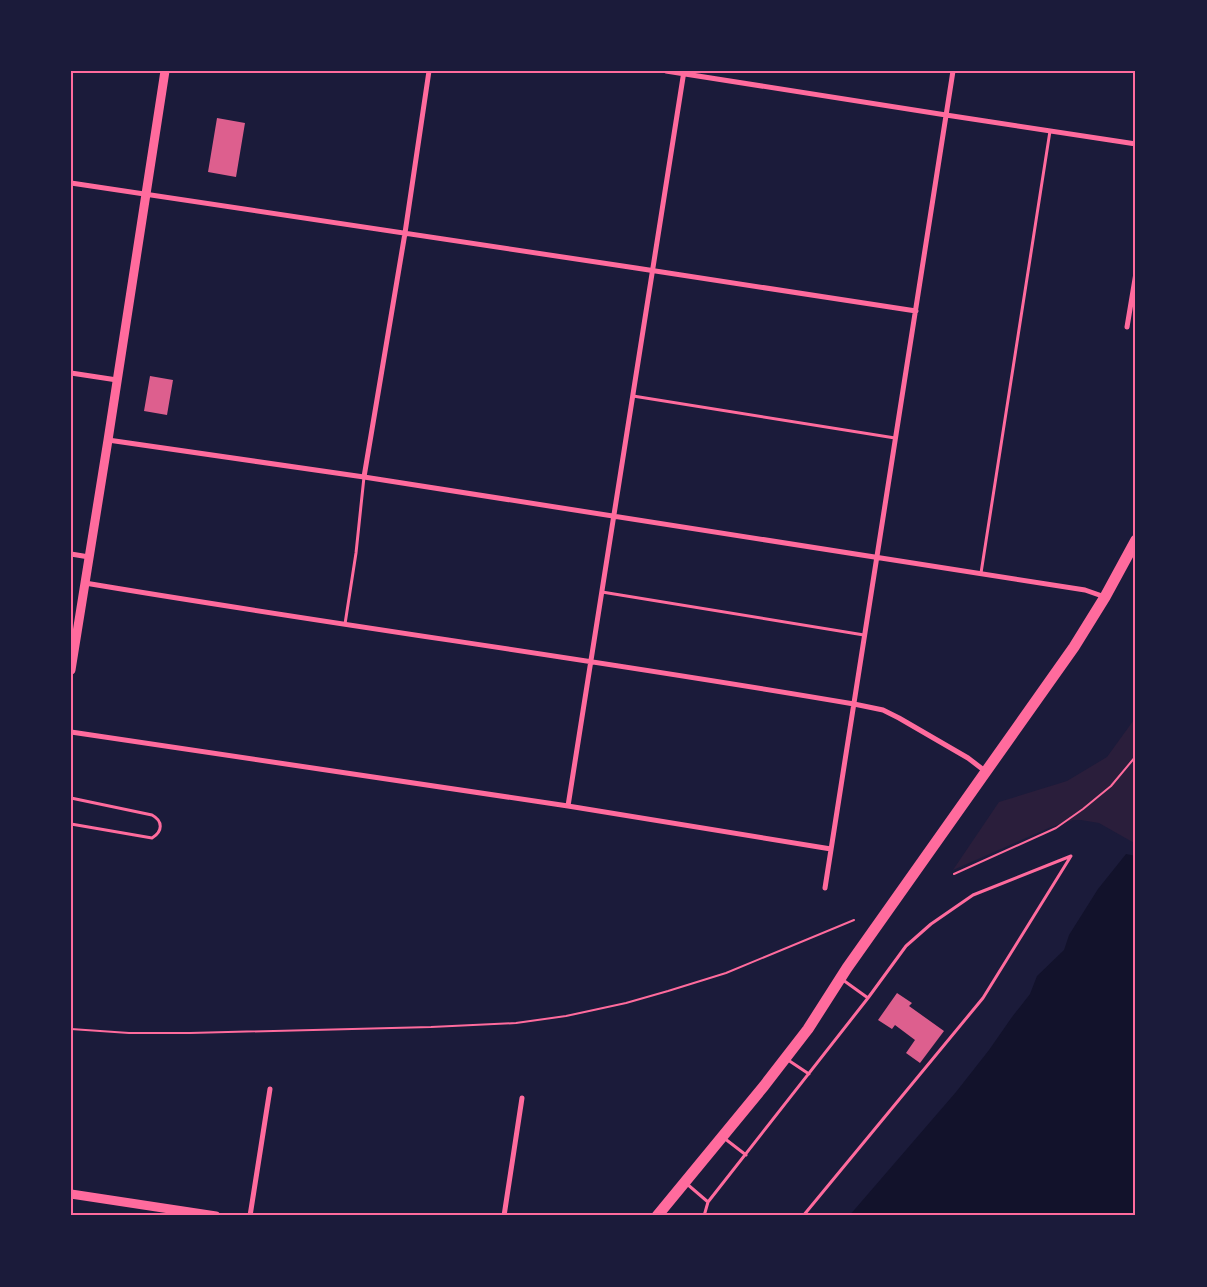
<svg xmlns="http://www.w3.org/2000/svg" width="1207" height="1287" font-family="Overpass,sans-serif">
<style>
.green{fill:#2a1e3b}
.water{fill:#12122b}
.building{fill:#dd5f8e}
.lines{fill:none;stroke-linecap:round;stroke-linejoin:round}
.path{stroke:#ff6b9d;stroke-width:2}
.service{stroke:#ff6b9d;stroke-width:3}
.minor{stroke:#ff6b9d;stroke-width:5}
.tertiary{stroke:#ff6b9d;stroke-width:9}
.primary{stroke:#ff6b9d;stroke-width:11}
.neatline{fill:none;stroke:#ff6b9d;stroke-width:2}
</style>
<rect width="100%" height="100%" fill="#1b1b3a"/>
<!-- green -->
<path class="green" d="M1136 717V844L1099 823 1081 820H1073L1051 827 953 870 999 802 1067 781 1107 757Z"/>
<!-- water -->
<path class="water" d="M1126 854 1136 856V1216H849L956 1092 989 1050 1012 1017 1030 994 1037 976 1064 950 1069 935 1098 889Z"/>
<!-- building -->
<path class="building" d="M217 118 245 123 236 177 208 172Z
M150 376 173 380 167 415 144 411Z
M897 993 912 1003 909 1006 944 1031 920 1063 906 1053 915 1040 895 1025 892 1029 878 1020Z"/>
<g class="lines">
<!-- path -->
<path class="path" d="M954 874 1056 828 1083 809 1111 786 1136 756
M71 1029 129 1033H190L431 1027 516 1023 566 1016 626 1003 668 991 726 973 854 920"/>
<!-- service -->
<path class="service" d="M633 396 895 438
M981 573 1050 131
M602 592 864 635
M345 624 356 553 364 477
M71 798 152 815C163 821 163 831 152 838L71 824
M843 980 868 998
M788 1060 809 1074
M724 1138 746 1155
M687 1184 708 1202 868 998 906 946 931 924 973 895 1071 856 983 998 803 1216
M704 1216 708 1202"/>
<!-- minor -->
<path class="minor" d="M666 71 946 115 1136 144
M71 183 636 268 916 311
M1127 327 1136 273
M71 373 117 380
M108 440 364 477 1085 590 1105 597
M364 477 405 233 429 71
M71 554 89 557
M85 583C341 626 598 660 854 704L883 710 899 718 968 758 985 771
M71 732 568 806 831 849
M568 806 684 71
M825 888 953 71
M250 1216 270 1089
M504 1216 522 1098"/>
<!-- tertiary -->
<path class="tertiary" d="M71 670 108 440 165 71
M71 1194 216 1216"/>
<!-- primary -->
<path class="primary" d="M657 1216 764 1086 808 1029 847 968 1074 647 1105 597 1136 540"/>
</g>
<!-- border -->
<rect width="1207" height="1287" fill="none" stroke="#1b1b3a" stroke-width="145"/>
<rect x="72" y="72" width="1062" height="1142" class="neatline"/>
</svg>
